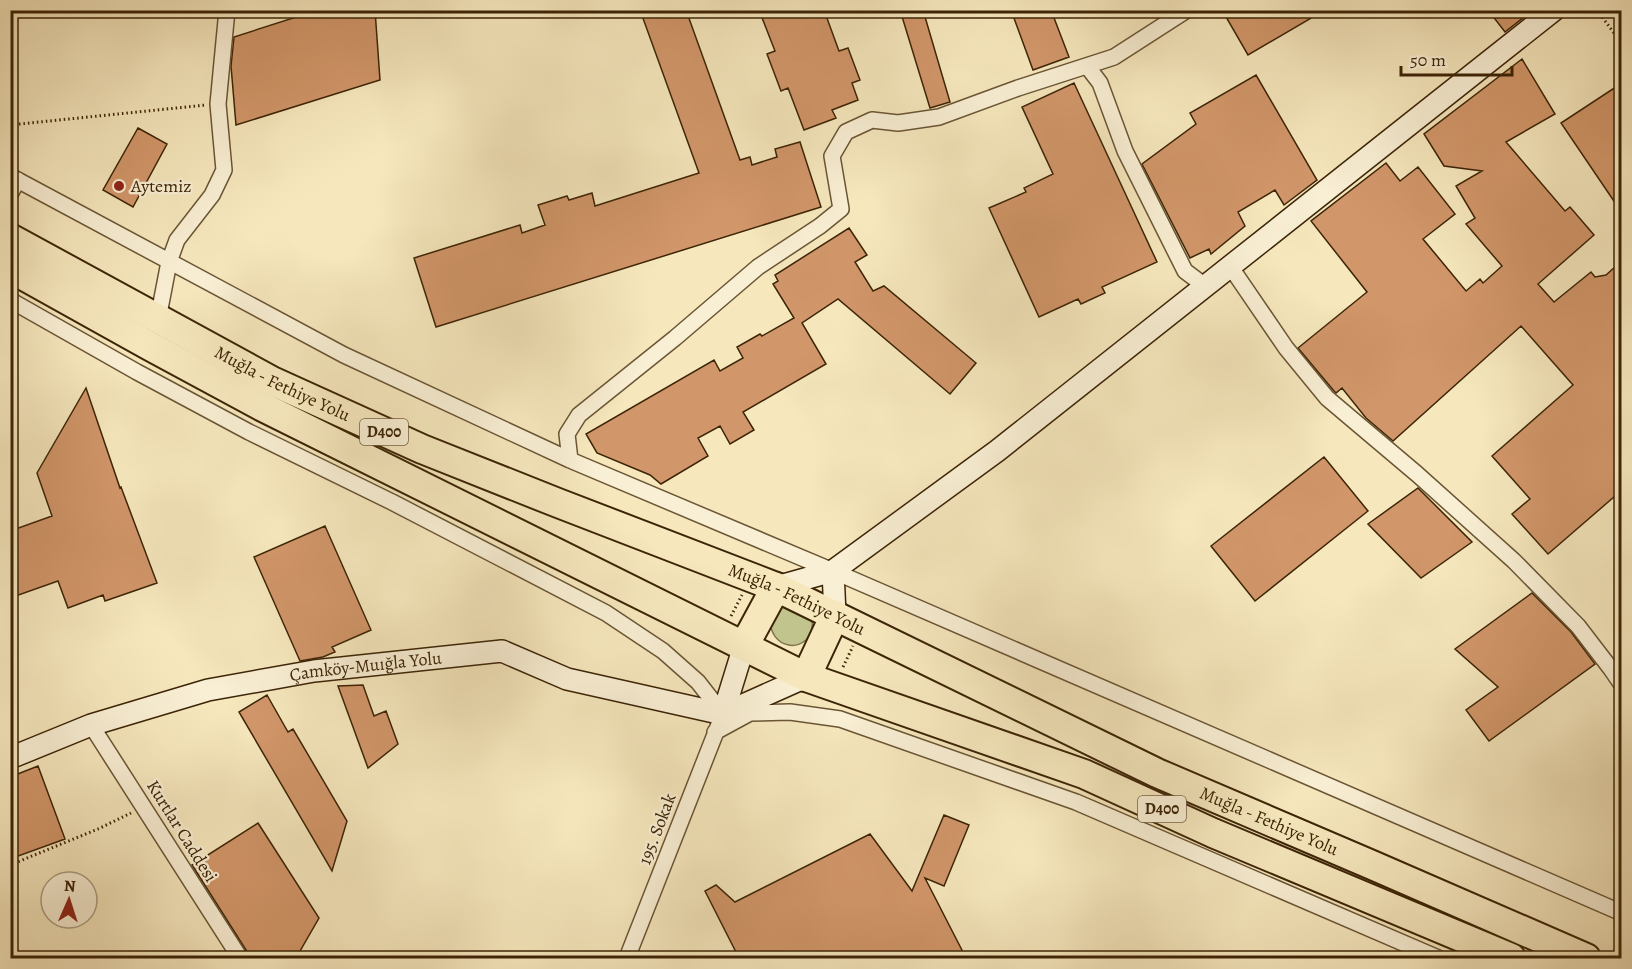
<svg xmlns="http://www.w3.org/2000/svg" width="1632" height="969" font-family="Alegreya,serif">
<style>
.green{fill:#c2c48d;stroke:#7f744a;stroke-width:1.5}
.building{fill:#d19669;stroke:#3c2406;stroke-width:1.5}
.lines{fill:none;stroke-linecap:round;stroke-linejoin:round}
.street-casing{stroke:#6a5534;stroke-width:18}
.secondary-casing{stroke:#3c2406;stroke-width:24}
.highway-casing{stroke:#3c2406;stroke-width:32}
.path{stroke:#3c2406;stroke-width:3;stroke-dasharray:1.5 3;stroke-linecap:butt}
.street{stroke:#f9efd4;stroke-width:15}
.secondary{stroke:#f9efd4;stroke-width:21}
.highway{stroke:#f6e7bd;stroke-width:28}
.poi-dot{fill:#8f2418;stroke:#f9efd4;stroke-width:2}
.labels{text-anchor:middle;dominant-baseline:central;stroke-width:4.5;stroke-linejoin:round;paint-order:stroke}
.shield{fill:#f9efd4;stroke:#756144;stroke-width:1.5}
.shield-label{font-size:16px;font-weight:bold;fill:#3c2406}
.poi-label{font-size:18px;fill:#3c2406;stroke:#f9efd4;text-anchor:start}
.street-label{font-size:18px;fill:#3c2406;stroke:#f9efd4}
</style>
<rect width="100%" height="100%" fill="#f6e7bd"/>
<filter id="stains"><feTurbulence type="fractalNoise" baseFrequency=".00333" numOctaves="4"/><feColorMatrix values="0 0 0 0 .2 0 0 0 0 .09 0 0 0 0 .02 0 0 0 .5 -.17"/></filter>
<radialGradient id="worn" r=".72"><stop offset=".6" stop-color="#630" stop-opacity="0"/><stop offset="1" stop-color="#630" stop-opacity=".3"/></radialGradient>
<!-- green -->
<path class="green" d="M783 605 812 618C813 626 812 634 806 640 783 659 754 623 783 605Z"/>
<!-- building -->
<path class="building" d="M318 10H375L380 80 236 125 231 66 234 37Z
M640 10H686L740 160 750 157 752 165 777 157 775 149 800 142 821 207 436 327 414 258 520 225 522 233 545 225 538 205 567 196 569 200 592 193 595 206 699 173Z
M759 10H824L839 51 848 48 860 80 852 83 858 100 832 110 836 118 804 130 788 88 781 91 767 54 775 51Z
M900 10H923L950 102 930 108Z
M1011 10H1051L1069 57 1033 70Z
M1222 10H1325L1248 55Z
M1488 10H1533L1505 32Z
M1522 59 1555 114 1506 142 1565 211 1570 207 1594 235 1538 284 1554 302 1591 272 1595 277 1606 275 1616 266 1622 273V490L1548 554 1512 514 1530 499 1492 456 1573 385 1521 326 1393 441 1366 418 1342 388 1336 393 1334 391 1298 348 1367 292 1311 221 1386 163 1400 181 1418 167 1455 214 1423 239 1466 291 1480 279 1483 283 1502 266 1466 224 1475 218 1456 186 1482 171 1444 166 1424 134Z
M1256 75 1317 180 1284 205 1275 190 1238 212 1245 226 1211 254 1209 249 1190 258 1142 164 1196 124 1190 113Z
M1074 83 1157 262 1102 287 1105 293 1081 304 1078 299 1039 317 989 208 1026 192 1024 188 1053 174 1022 107Z
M1622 83V213L1561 123Z
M138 128 167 144 133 207 103 190Z
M849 228 867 255 855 262 873 291 884 286 976 363 950 394 838 299 802 323 826 364 743 412 754 430 730 444 720 426 698 438 708 456 661 484 650 475 597 453 586 434 714 360 720 371 743 358 737 347 760 334 762 336 794 318 773 284 778 281 775 275Z
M86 388 120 488 121 487 157 583 105 601 103 595 68 608 58 581 10 598V531L52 516 37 473Z
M1324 457 1368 511 1255 601 1211 546Z
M1418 488 1472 542 1421 578 1368 524Z
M325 526 371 630 332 647 335 652 323 657 300 661 254 557Z
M1532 593 1571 632 1595 664 1489 741 1466 710 1498 687 1455 649Z
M363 685 374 716 386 711 398 744 368 768 338 686Z
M267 695 288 732 293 729 347 821 332 871 239 712Z
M38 766 65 839 10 859V777Z
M944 815 969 825 944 886 925 878 966 958H739L705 891 716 885 735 902 870 834 912 891Z
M258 823 319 918 296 958H250L248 953 192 865Z"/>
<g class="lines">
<defs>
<path id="street" d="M1087 66 1100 83 1125 151 1185 271 1205 286
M10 176 344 355 570 460 833 571 1622 913
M10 194 18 180
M1230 266 1286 348 1327 398 1417 474 1514 561 1578 626 1611 669 1622 685
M10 300 137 372 249 432 392 502 606 613 663 651 698 682 723 714 627 958
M158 319 169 262 177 240 212 195 224 170 218 104 227 10
M570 460 567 434 579 415 675 338 758 267 820 226 841 209 832 156 846 132 872 120 898 123 939 117 1018 88 1114 57 1187 10
M91 725 240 958
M715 732 750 713 790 712 840 719 1076 802 1438 958"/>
<g id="secondary">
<path d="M833 571 835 615"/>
<path d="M776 587 833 571 997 451 1554 10"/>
<path d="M723 714 806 677"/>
<path d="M723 714 744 646"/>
<path id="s1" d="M10 758 91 725 208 690 314 671 502 651 567 679 723 714"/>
</g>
<g id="highway">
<path id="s2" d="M10 238 272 381 422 449 558 503 776 587 1157 773 1372 865 1586 958"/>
<path d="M10 268 150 346 261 406 806 677 1084 774 1213 833 1511 958"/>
<path d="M744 646 776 587"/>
<path d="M806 677 835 615"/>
</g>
</defs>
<!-- street casing -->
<use href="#street" class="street-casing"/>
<!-- secondary casing -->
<use href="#secondary" class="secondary-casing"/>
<!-- highway casing -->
<use href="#highway" class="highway-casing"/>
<!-- path -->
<path class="path" d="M1597 10 1622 44
M10 125 206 105
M731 616 742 595
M843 667 853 646
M10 865 98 829 131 813"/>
<!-- street -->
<use href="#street" class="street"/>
<!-- secondary -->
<use href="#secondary" class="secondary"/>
<!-- highway -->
<use href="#highway" class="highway"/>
</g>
<!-- markers -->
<circle class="poi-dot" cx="119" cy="186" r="6"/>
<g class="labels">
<!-- shield labels -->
<g class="shield">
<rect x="360" y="419" width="48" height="26" rx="4.5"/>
<rect x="1138" y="796" width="48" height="26" rx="4.5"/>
</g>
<g class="shield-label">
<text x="384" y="432">D400</text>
<text x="1162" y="809">D400</text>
</g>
<!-- poi labels -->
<g class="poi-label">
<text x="131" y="186">Aytemiz</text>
</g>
<!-- street labels -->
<g class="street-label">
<text stroke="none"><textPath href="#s2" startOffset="309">Muğla - Fethiye Yolu</textPath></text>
<text stroke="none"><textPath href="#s2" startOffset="867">Muğla - Fethiye Yolu</textPath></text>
<text stroke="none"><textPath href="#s1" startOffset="369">Çamköy-Muığla Yolu</textPath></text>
<text stroke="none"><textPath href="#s2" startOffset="1389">Muğla - Fethiye Yolu</textPath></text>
<text transform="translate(657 829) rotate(-69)">195. Sokak</text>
<text transform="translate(182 831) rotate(58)">Kurtlar Caddesi</text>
</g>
</g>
<!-- margin -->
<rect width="1632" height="969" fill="none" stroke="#f6e7bd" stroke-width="36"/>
<rect x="12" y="12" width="1608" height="945" fill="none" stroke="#3c2406" stroke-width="3"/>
<rect x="18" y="18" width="1596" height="933" fill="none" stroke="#3c2406" stroke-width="1.5"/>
<!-- north arrow -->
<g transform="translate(69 900) rotate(3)"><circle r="28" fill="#f9efd4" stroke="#ad9e82" stroke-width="1.5"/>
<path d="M0-4.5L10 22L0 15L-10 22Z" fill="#8f2418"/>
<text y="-9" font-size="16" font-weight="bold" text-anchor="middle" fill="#3c2406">N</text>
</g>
<!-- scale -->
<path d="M1401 66v9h111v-9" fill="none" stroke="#3c2406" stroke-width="3"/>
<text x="1410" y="66" font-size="18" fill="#3c2406" stroke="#f9efd4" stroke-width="4.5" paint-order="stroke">50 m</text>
<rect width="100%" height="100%" filter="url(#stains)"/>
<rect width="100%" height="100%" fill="url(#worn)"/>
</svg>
